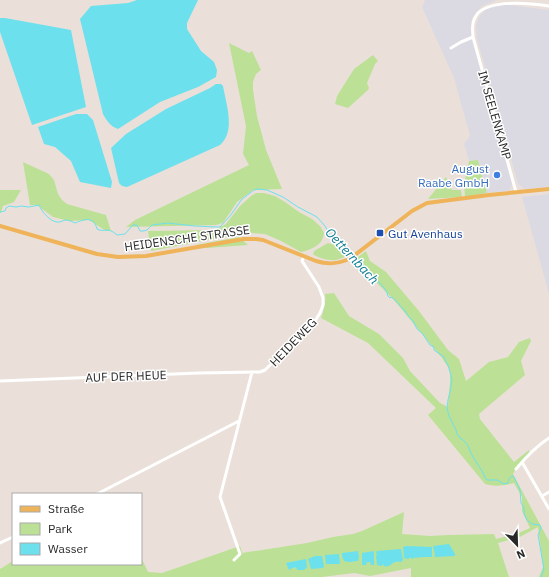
<svg xmlns="http://www.w3.org/2000/svg" width="549" height="577" font-family="'IBM Plex Sans',sans-serif">
<style>
.industrial{fill:#dbdae3}
.green{fill:#bce196}
.water{fill:#6ce0ed}
.lines{fill:none;stroke-linecap:round;stroke-linejoin:round}
.stream{stroke:#6ce0ed;stroke-width:1}
.minor{stroke:#fff;stroke-width:3}
.major{stroke:#efb35a;stroke-width:4}
.shop-dot{fill:#3f7fe0;stroke:#fff;stroke-width:1.5}
.transit-dot{fill:#1a4fb4;stroke:#fff;stroke-width:1.5}
.labels{text-anchor:middle;dominant-baseline:central;stroke-width:3;stroke-linejoin:round;paint-order:stroke}
.street-label{font-size:12px;fill:#282828;stroke:#fff}
.shop-label{font-size:12px;fill:#366cbe;stroke:#fff;text-anchor:end}
.transit-label{font-size:12px;fill:#164399;stroke:#fff;text-anchor:start}
.water-label{font-size:13px;font-style:italic;fill:#0e7d95;stroke:#fff}
</style>
<rect width="100%" height="100%" fill="#eae0d9"/>
<!-- industrial -->
<path class="industrial" d="M425 0H497L482 6 472 18 471 34 512 184 511 188 508 191 487 193 478 160 469 161 464 144 470 136 454 78 422 7Z
M496 5H510L549 10V187L525 189 518 184 477 39 476 25 479 17 485 10Z
M549 194V294L522 197Z"/>
<!-- green -->
<path class="green" d="M229 43 249 53 252 51 261 70 256 74 253 82V90L257 116 266 150 282 189 253 190 237 202 223 223 216 225 126 227 135 220 249 165 243 154 246 126Z
M373 55 378 61 375 64 367 83 369 88 368 90 348 108 335 104 337 96 354 69Z
M478 160 487 193 465 197 464 184 469 161Z
M23 162 49 174 54 180 58 194 62 200 67 204 106 215 111 231H106L89 220 69 221 53 217 37 205H30Z
M446 177 452 190H461L462 197 428 199Z
M0 190H21L14 202 3 206 1 213H0Z
M256 193H264L275 196 285 202 299 212 312 219 320 226 324 233C324 235 323 237 322 240 319 246 308 251 301 252L281 241 265 234 251 233 234 235 151 251 148 231 215 230 226 224 240 206 251 196Z
M239 237 248 245 207 248 196 245Z
M328 243 342 247 349 254C345 257 341 259 336 260 330 261 318 258 313 254L314 251Z
M366 251 370 261 386 272 419 311 448 350 459 359 466 381 489 362 508 357 519 342 530 338 531 341 521 361 525 375 479 414 480 419 514 462 529 450V453L518 465 513 474 549 541V577H539L543 567 538 527 520 537 498 543 509 577H411V568L370 576 354 573 322 577H0V569L13 561V564H141V557L148 572 162 573 240 546 242 553 307 543 333 537 353 534 362 531 404 512 402 534 430 536 448 535 494 534 496 539 516 534 530 528 522 511V497L514 483C504 486 495 487 485 484L428 415 436 408 368 343 321 318C324 310 326 303 325 294L334 293 349 316 379 334 403 358 410 371 440 403 448 407 450 381V370L442 358 394 300 354 260Z"/>
<!-- water -->
<path class="water" d="M137 0H198L187 23V29L201 51 214 62 217 70 216 77 198 87 160 102 118 129C110 126 107 121 103 114L80 19 91 6 128 3Z
M0 18H5L71 30 86 107 32 125 0 32Z
M216 84H221L223 86C226 104 236 131 220 145L127 187 122 186 119 183 111 148 126 134 166 109 210 88Z
M76 114H87L93 120 112 182 111 188 80 182 71 161 55 147 44 144 38 127Z
M449 544 455 554V556L434 557 435 555 433 546Z
M407 546 432 547V557C427 557 415 557 411 559V557L408 559 404 558 403 547Z
M401 549 403 560 401 562C399 562 398 561 396 562 391 562 391 568 383 566L384 565 383 564 382 566 377 565 376 556 377 555 376 552 377 551Z
M358 551 359 557 358 561 349 562 344 561 342 556V553Z
M374 551V565H371L370 562H367L366 565H362V553Z
M339 554 340 564H326L325 555Z
M315 556H322L324 566 323 568 311 569 308 559Z
M306 559 307 567 304 570H298L295 567 289 570 286 563Z"/>
<g class="lines">
<!-- stream -->
<path class="stream" d="M0 212 5 211 6 208 9 206 16 207 21 206 29 207 39 205C42 212 51 223 59 222 62 222 63 220 66 220 69 220 73 222 75 223 85 219 94 216 97 229 105 233 107 226 117 235L125 234 133 225H137L140 231H144L147 230 152 225 168 223 194 226 218 227H220L230 216 242 199 254 190 258 189 267 190 283 197 298 207 317 217 325 226 330 235 336 241 345 246 353 254
M355 257C359 261 364 264 367 269 369 273 366 271 370 274 376 280 387 288 388 296L390 298 391 297 393 298 405 311 409 317 413 321 417 329 422 333 430 345 434 347V350L444 357 445 360 448 365 451 376 452 379 451 387 448 400 447 408 449 416 456 430 457 434 460 438 462 439 467 444 473 457 482 471 485 477 487 480H497L504 484 508 483C509 479 509 477 513 476L514 477 520 490 521 503 524 508V514L527 520 532 524 540 525 541 528 538 535 544 569 541 577"/>
<!-- minor -->
<path class="minor" d="M451 48 461 42 473 37
M516 192 473 37C473 33 472 28 473 24 473 20 476 16 478 13 492 0 528 3 549 6
M0 381 199 373 260 372 265 370 315 321 320 313 323 305V298L319 287 304 264 302 261 304 256
M522 462 549 509
M516 469C526 457 535 447 549 438
M97 494 239 421
M542 496 549 492
M0 543 13 537
M234 560 240 554 220 497 252 372"/>
<!-- major -->
<path class="major" d="M0 226 97 254 118 257 146 256 244 239H256L263 240 316 261C329 265 339 264 351 258L412 211 427 203 489 195 549 189"/>
</g>
<!-- markers -->
<circle class="shop-dot" cx="497" cy="175" r="4"/>
<rect class="transit-dot" x="376" y="229" width="8" height="8" rx="2"/>
<g class="labels">
<!-- street labels -->
<g class="street-label">
<text transform="translate(495 115) rotate(74)">IM SEELENKAMP</text>
<text transform="translate(187 238) rotate(-8)">HEIDENSCHE STRASSE</text>
<text transform="translate(293 342) rotate(-46)">HEIDEWEG</text>
<text transform="translate(126 376) rotate(-2)">AUF DER HEUE</text>
</g>
<!-- shop labels -->
<g class="shop-label">
<text x="489" y="168">August<tspan x="489" dy="14">Raabe GmbH</tspan></text>
</g>
<!-- transit labels -->
<g class="transit-label">
<text x="388" y="233">Gut Avenhaus</text>
</g>
<!-- water labels -->
<g class="water-label">
<text transform="translate(352 256) rotate(47)">Oetternbach</text>
</g>
</g>
<!-- legend -->
<rect x="12" y="493" width="130" height="72" fill="#ffffff" stroke="#a9a9a9"/>
<rect x="20" y="506" width="20" height="6" fill="#efb35a" stroke="#a9a9a9"/>
<text x="48" y="513" font-size="12" fill="#282828">Straße</text>
<rect x="20" y="523" width="20" height="12" fill="#bce196" stroke="#a9a9a9"/>
<text x="48" y="533" font-size="12" fill="#282828">Park</text>
<rect x="20" y="543" width="20" height="12" fill="#6ce0ed" stroke="#a9a9a9"/>
<text x="48" y="553" font-size="12" fill="#282828">Wasser</text>
<!-- north arrow -->
<g transform="translate(517 545) rotate(157)" stroke="#ffffff" stroke-width="3" paint-order="stroke">
<path d="M0-3L7 15L0 10L-7 15Z" fill="#282828"/>
<text y="-6" font-size="11" font-weight="bold" text-anchor="middle" fill="#282828">N</text>
</g>
</svg>
